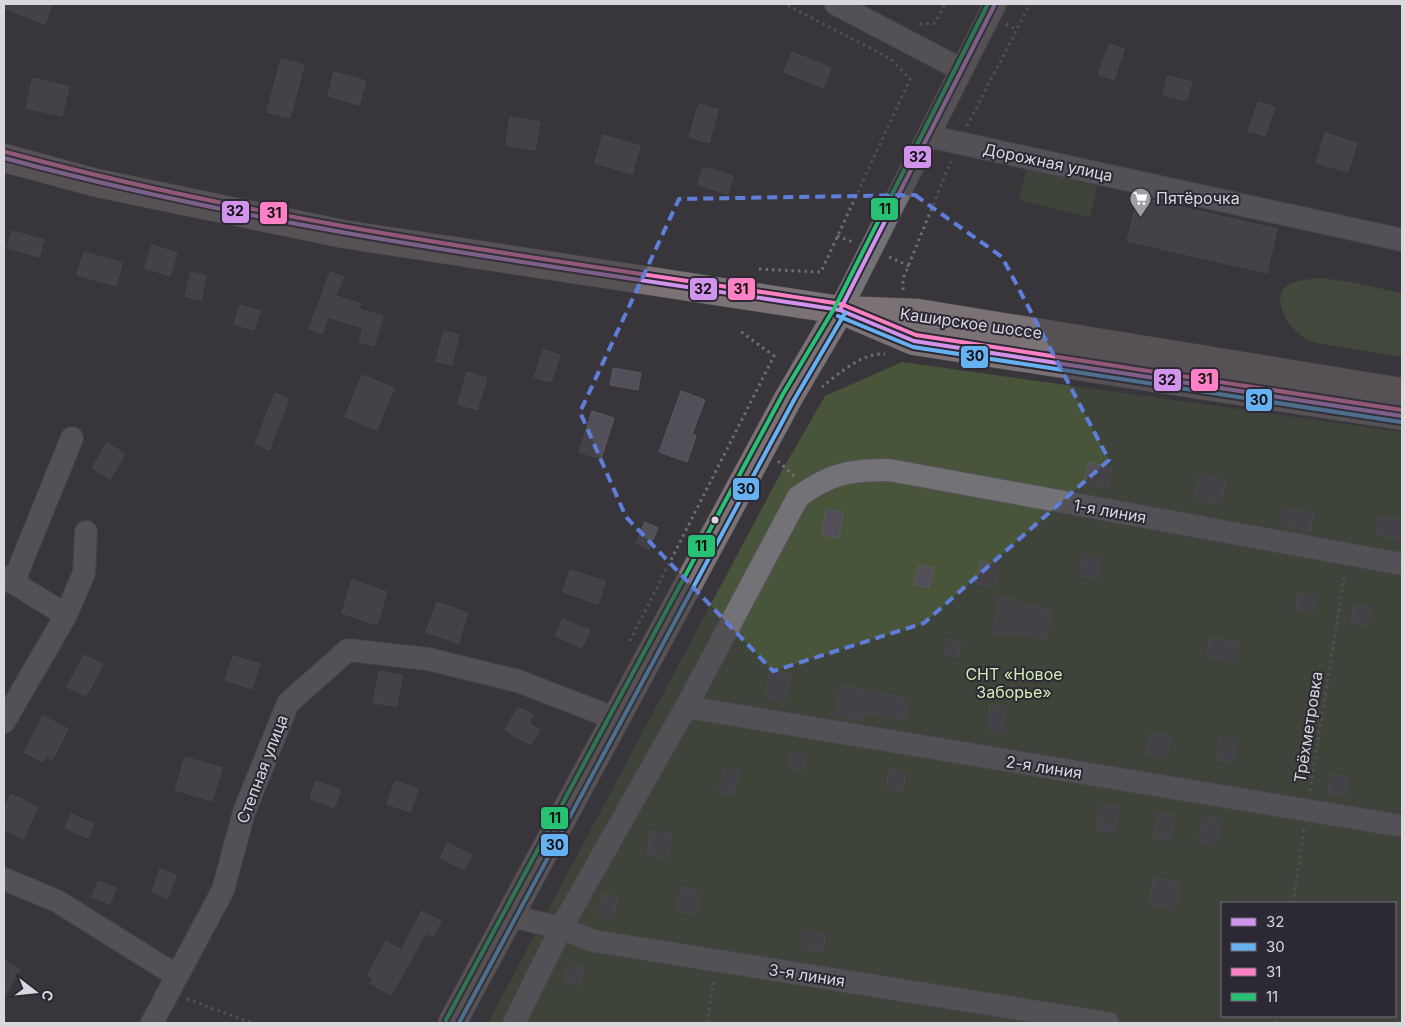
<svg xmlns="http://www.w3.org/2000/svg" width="1406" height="1027" font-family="Inter,sans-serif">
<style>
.green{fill:#48553a;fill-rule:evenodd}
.forest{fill:#505e41}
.building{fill:#534f58;stroke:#5b5a5e}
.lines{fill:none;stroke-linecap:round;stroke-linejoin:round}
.minor-casing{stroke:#545357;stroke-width:24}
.major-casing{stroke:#545357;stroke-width:29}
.path{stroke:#6f6e72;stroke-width:3;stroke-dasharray:2.5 4;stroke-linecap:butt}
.minor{stroke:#737276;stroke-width:22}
.major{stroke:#7b7276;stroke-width:28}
.bus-1-casing{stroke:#2d2934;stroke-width:8}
.bus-2-casing{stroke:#2d2934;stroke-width:8}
.bus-3-casing{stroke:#2d2934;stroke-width:8}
.bus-4-casing{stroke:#2d2934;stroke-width:8}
.bus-1{stroke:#d193ec;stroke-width:4}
.bus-2{stroke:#66b1f2;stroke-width:4}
.bus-3{stroke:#ff80c5;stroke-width:4}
.bus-4{stroke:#26c172;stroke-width:4}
.marked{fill:none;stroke:#5f7eda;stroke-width:4;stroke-dasharray:10 6;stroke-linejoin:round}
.bus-dot{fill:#dad7de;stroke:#2d2934;stroke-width:2}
.labels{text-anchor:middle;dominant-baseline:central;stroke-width:4;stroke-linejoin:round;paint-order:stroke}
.street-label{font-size:16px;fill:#dad7de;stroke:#2d2934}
.poi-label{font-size:16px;fill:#dad7de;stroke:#2d2934;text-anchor:start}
.park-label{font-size:16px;fill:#d1eeb1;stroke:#2d2934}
.line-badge{stroke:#2d2934;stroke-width:2}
.pale-badge-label{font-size:14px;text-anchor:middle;font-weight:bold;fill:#111}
</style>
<rect width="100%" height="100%" fill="#38363b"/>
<!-- green -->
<path class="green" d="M1027 169 1097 186 1090 217 1019 200Z
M902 362 1402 432V1023H488L784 467 825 396ZM1222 903H1395V1016H1222Z"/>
<!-- forest -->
<path class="forest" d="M1320 278 1350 282 1402 293V357C1380 353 1357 350 1334 346 1326 344 1315 344 1308 340 1294 333 1280 315 1280 298 1281 280 1306 280 1320 278Z"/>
<!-- building -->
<path class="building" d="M4 4H52L45 24 4 8Z
M1109 44 1124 49 1114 80 1098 75Z
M792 52 831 68 823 88 784 72Z
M281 59 304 65 290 118 267 112Z
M334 72 366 81 359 105 328 96Z
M1168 76 1192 82 1186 101 1163 95Z
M33 78 69 87 62 116 26 108Z
M1258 102 1275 107 1265 136 1248 131Z
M699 104 718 110 709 143 689 137Z
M510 117 540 122 535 150 506 145Z
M1325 133 1357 143 1348 172 1316 163Z
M603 135 640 146 632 174 595 163Z
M703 167 733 176 728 194 698 185Z
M1138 197 1277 229 1267 273 1127 241Z
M12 231 44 240 39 257 7 248Z
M152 245 177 253 170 276 145 268Z
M84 252 122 263 116 286 77 275Z
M191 272 206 276 201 300 185 296Z
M330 272 343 277 336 296 361 304 359 309 383 316 374 346 359 342 363 328 328 317 322 334 309 329Z
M240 305 260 311 254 330 234 324Z
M444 331 459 335 452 365 436 361Z
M543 350 560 355 551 382 534 377Z
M613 368 641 373 638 390 610 385Z
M467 372 487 378 477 410 458 404Z
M362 375 394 388 377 430 345 417Z
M681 391 705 400 692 434 696 436 687 462 659 452Z
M275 393 289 399 269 450 255 444Z
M592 411 614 418 601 459 579 452Z
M107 443 125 454 110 479 92 468Z
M1089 462 1112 468 1107 489 1083 483Z
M1200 475 1226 481 1220 505 1194 499Z
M1284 507 1314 513 1310 531 1280 524Z
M826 509 843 512 839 538 822 535Z
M1379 517 1402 520V539L1376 535Z
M645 522 658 528 649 549 636 543Z
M1082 555 1100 557 1099 578 1080 576Z
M981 561 999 565 995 587 976 584Z
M919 565 934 568 929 588 914 584Z
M570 570 605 581 598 604 563 592Z
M352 580 387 592 377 625 342 613Z
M1298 593 1316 596 1313 613 1295 609Z
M999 596 1019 600 1018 603 1052 610 1046 639 1013 633V636L993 633Z
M437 602 468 613 458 643 426 632Z
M1354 604 1371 607 1367 626 1351 623Z
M563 619 590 630 582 648 555 636Z
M1209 638 1238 641 1237 661 1207 658Z
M947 639 961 642 958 657 944 654Z
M84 655 103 665 86 696 67 687Z
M233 656 260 664 252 689 225 680Z
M770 670 791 674 785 701 765 697Z
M379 671 402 675 397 706 373 703Z
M841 685 909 699 905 720 865 712 863 721 835 715Z
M990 705 1005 706 1003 733 988 732Z
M518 707 533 715 529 723 540 730 531 745 505 730Z
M43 716 68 729 52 760 46 756 43 762 24 752Z
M1150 733 1170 736 1167 758 1146 755Z
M1220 737 1237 739 1233 762 1217 760Z
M791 753 806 755 803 771 789 769Z
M185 757 222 768 212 801 175 790Z
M724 768 739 771 733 795 719 792Z
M889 770 906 772 903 791 886 788Z
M1331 774 1348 777 1345 796 1327 793Z
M316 781 341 790 334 808 310 798Z
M395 781 418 789 410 812 387 804Z
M11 794 38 807 23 839 4 829V809Z
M1100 803 1119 806 1115 833 1096 830Z
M1158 812 1175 815 1170 841 1153 838Z
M71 814 94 824 88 838 65 828Z
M1204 815 1221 819 1216 845 1198 842Z
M650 831 672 833 668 858 647 855Z
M448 843 472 855 464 870 440 858Z
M160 869 176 875 168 898 152 892Z
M1153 878 1180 882 1176 909 1149 905Z
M98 881 116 888 110 904 92 897Z
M681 887 701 891 696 915 676 911Z
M603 893 618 897 613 919 598 916Z
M422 911 441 921 433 937 426 933 391 995 370 983 373 978 367 976 386 941 401 950Z
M804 930 826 934 823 952 801 949Z
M4 960 20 970 4 997Z
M568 963 584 966 580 986 564 982Z"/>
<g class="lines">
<defs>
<path id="minor" d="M836 4 962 70
M928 136 1402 240
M840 310 995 4
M4 577 66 615
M13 583 72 438
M686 707 1402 826
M4 722 66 615 84 573 86 532
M4 879 57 901 177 976
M510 916 561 928 594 941 1108 1023
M152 1023 223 890 244 812 288 703 348 650 428 659 518 681 616 719
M514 1023 561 928 686 707 798 497C831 473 850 470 889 470L1402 564"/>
<path id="major" d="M4 158 97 183 343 234 840 310 918 313 1402 392
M855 316 914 341 1402 416
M452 1023 789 397 840 310"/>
</defs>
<!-- minor casing -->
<use href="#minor" class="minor-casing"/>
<!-- major casing -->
<use href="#major" class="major-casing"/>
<!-- path -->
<path class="path" d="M920 24 935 23 945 4
M1006 24 1017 30
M967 126 1030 4
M837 236 853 242
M889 257 909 266
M759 269 821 272 910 79 891 59 785 4
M903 290V279L951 161
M822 387C838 374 863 352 885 354
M778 461 795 477
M630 641 774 356 740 331
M1310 791 1345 572
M1293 903 1304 829
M187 999 252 1023
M707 1023 714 980
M1275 1023 1276 1016"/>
<!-- minor -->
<use href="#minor" class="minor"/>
<!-- major -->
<use href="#major" class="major"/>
<defs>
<path id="bus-1" d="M4 158C278 232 560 267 840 310L914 341 1402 416
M840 310 995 4"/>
<path id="bus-2" d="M838 316 913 347 1401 422
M459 1023 794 400 845 313"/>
<path id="bus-3" d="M6 152C279 226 561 261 841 304L916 335 1402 410"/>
<path id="bus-4" d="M446 1020 783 394 835 307 988 4"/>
</defs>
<!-- bus-1 casing -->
<use href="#bus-1" class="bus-1-casing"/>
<!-- bus-2 casing -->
<use href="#bus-2" class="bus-2-casing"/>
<!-- bus-3 casing -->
<use href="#bus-3" class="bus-3-casing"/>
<!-- bus-4 casing -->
<use href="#bus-4" class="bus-4-casing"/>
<!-- bus-1 -->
<use href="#bus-1" class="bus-1"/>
<!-- bus-2 -->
<use href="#bus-2" class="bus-2"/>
<!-- bus-3 -->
<use href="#bus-3" class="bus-3"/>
<!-- bus-4 -->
<use href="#bus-4" class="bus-4"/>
</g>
<!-- marked area -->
<path d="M0 0H1406V1027H0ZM915 195 1002 257 1109 460 924 623 773 671 626 517 580 412 679 199Z" fill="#38363b" fill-opacity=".55" fill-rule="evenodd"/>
<path class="marked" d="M915 195 1002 257 1109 460 924 623 773 671 626 517 580 412 679 199Z"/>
<!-- icons -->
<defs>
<symbol id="supermarket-pin" viewBox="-11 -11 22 30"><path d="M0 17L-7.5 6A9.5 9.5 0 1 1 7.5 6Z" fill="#a19fa5" stroke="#2d2934"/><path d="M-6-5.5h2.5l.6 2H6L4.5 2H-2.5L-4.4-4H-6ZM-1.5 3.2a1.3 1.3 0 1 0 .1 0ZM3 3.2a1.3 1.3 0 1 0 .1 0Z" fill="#fff"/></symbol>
</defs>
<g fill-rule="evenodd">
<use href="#supermarket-pin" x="1128" y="186" width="25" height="34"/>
</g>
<!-- markers -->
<circle class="bus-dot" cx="715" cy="520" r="4.5"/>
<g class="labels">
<!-- street labels -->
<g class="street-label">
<text transform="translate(1048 162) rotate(12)">Дорожная улица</text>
<text transform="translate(971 323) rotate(8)">Каширское шоссе</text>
<text transform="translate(1110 511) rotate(10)">1-я линия</text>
<text transform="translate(1308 727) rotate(-81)">Трёхметровка</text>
<text transform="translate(1044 767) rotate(9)">2-я линия</text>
<text transform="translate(262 769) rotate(-69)">Степная улица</text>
<text transform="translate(807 975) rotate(9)">3-я линия</text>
</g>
<!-- poi labels -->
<g class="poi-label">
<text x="1156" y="198">Пятёрочка</text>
</g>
<!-- park labels -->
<g class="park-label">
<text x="1014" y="674">СНТ «Новое<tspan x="1014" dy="18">Заборье»</tspan></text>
</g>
</g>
<g class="line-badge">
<rect x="903" y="145" width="29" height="24" rx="5" fill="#d193ec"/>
<rect x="870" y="197" width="29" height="24" rx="5" fill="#26c172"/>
<rect x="221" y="200" width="29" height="24" rx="5" fill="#d193ec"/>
<rect x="259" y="201" width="29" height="24" rx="5" fill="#ff80c5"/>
<rect x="727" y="277" width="29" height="24" rx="5" fill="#ff80c5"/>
<rect x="689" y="277" width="29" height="24" rx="5" fill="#d193ec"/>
<rect x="960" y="345" width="29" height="24" rx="5" fill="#66b1f2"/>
<rect x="1190" y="368" width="29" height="24" rx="5" fill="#ff80c5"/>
<rect x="1153" y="368" width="29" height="24" rx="5" fill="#d193ec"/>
<rect x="1245" y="388" width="28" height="24" rx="5" fill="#66b1f2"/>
<rect x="732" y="477" width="28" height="24" rx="5" fill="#66b1f2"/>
<rect x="687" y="534" width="29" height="24" rx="5" fill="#26c172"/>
<rect x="540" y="806" width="29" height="24" rx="5" fill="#26c172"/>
<rect x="540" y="833" width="29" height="24" rx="5" fill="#66b1f2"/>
</g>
<g class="pale-badge-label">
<text x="918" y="162">32</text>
<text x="885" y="214">11</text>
<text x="235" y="216">32</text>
<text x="274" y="218">31</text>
<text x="741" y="294">31</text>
<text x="703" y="294">32</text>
<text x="975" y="361">30</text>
<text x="1205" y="384">31</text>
<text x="1167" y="385">32</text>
<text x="1259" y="405">30</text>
<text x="746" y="494">30</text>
<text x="701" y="551">11</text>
<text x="555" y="823">11</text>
<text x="555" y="850">30</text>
</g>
<!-- border -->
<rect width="1406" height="1027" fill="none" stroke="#dad7de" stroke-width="10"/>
<!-- legend -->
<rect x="1221" y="902" width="175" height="115" fill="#2d2934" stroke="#726f78"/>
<rect x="1231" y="918" width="25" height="8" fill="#d193ec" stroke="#726f78"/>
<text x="1266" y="927" font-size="15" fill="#dad7de">32</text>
<rect x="1231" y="943" width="25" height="8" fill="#66b1f2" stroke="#726f78"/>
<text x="1266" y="952" font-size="15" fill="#dad7de">30</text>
<rect x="1231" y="968" width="25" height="8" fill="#ff80c5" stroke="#726f78"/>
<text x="1266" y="977" font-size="15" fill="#dad7de">31</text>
<rect x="1231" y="993" width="25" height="8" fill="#26c172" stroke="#726f78"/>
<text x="1266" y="1002" font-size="15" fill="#dad7de">11</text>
<!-- north arrow -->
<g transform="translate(35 992) rotate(106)" stroke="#2d2934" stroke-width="4" paint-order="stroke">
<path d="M0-4L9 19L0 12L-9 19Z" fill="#dad7de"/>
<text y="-8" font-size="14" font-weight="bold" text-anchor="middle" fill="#dad7de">С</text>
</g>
</svg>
